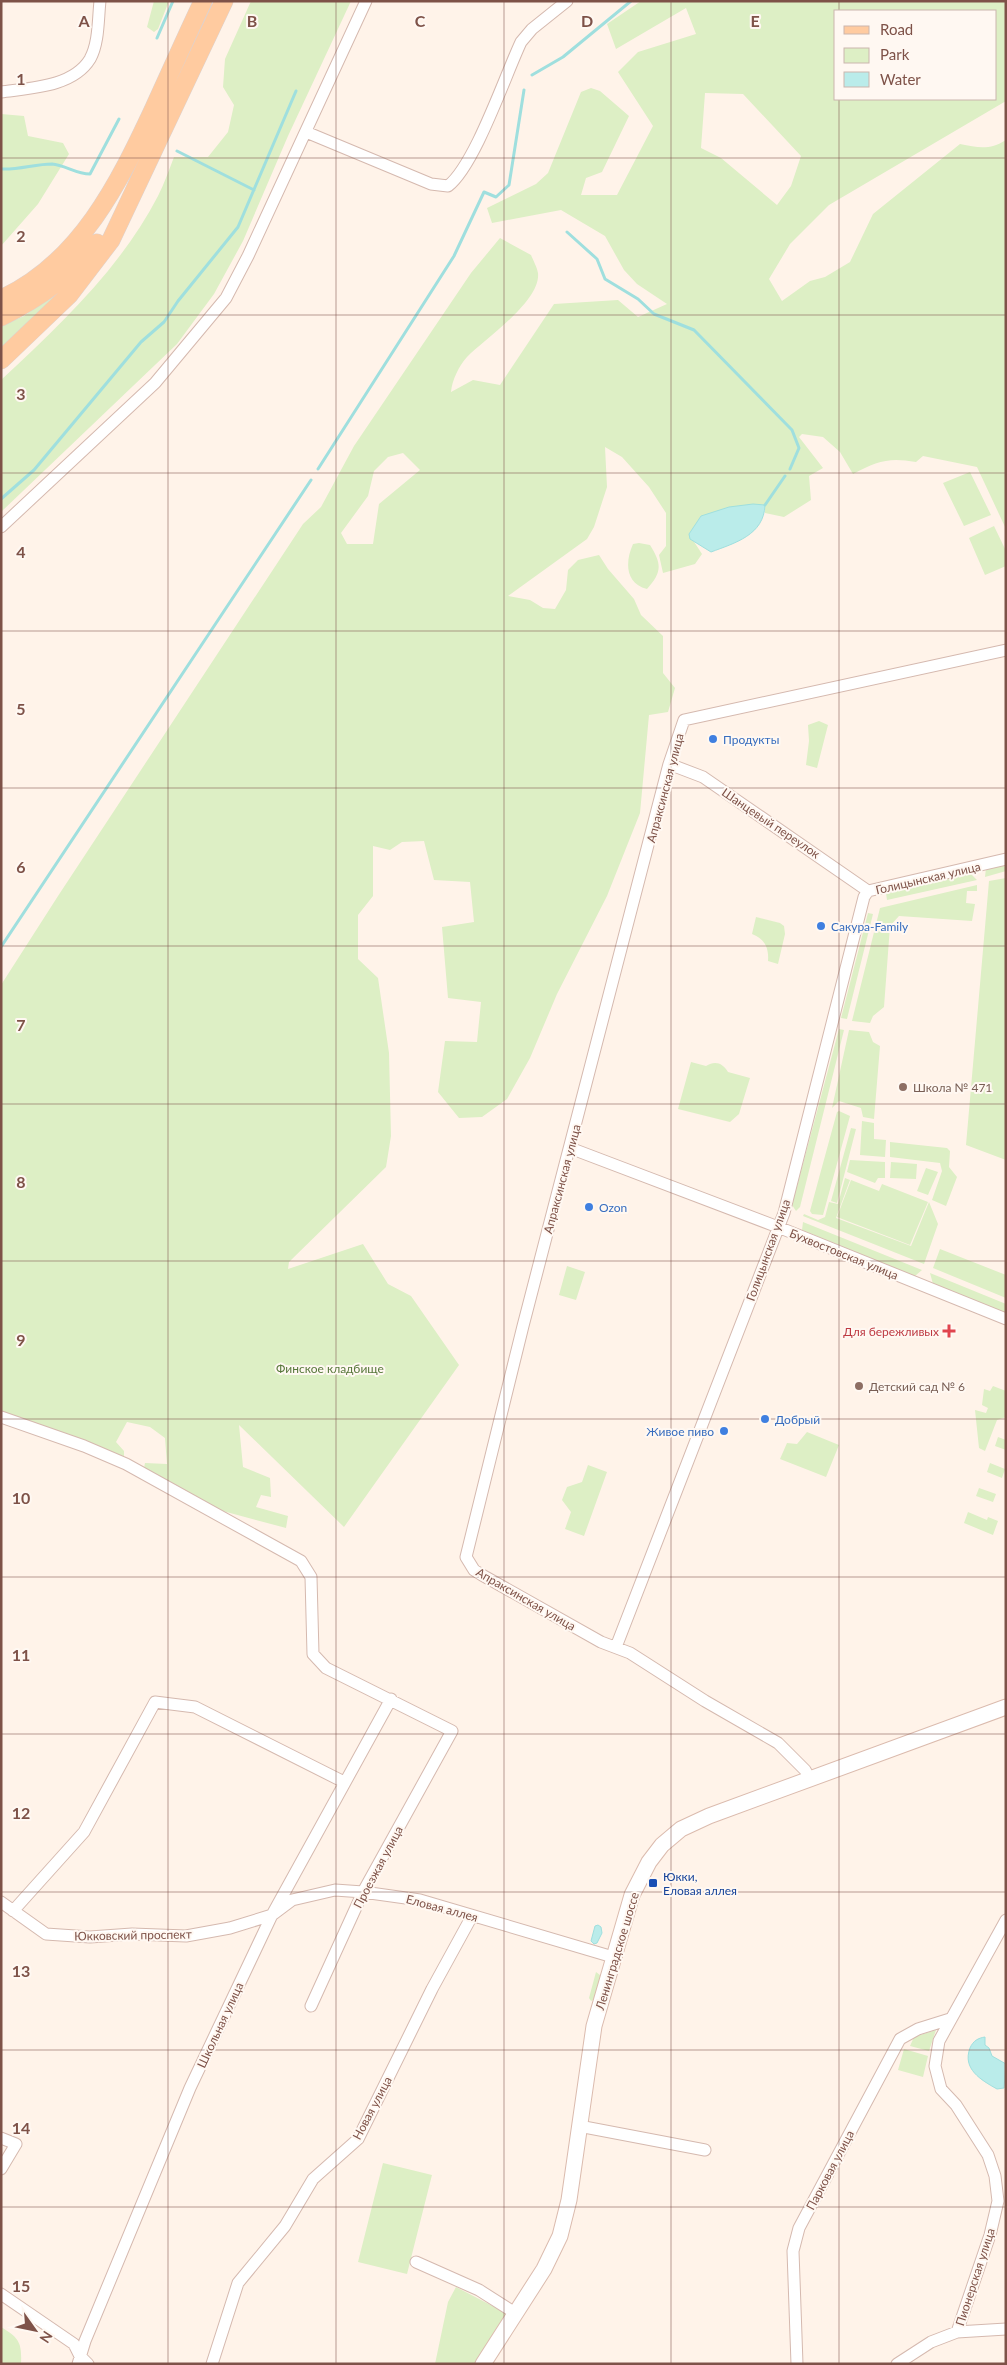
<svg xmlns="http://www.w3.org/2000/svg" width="1007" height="2365" font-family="Lato,sans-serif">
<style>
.green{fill:#ddefc5;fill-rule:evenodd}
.water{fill:#baecea;stroke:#9fdfde}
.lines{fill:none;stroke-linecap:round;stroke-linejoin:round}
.stream{stroke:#9fdfde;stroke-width:3}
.minor-casing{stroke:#d5b9af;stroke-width:13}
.secondary-casing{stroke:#dbbbae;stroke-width:17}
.primary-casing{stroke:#ddd2cf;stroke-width:19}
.minor{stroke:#fff;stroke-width:11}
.secondary{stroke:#fff;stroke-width:15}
.primary{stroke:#ffcba0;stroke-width:18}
.grid{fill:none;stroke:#7e5248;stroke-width:1;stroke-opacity:0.55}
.shop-dot{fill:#3f7fe0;stroke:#fff8f2;stroke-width:2}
.education-dot{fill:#8d6e63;stroke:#fff8f2;stroke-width:2}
.health-dot{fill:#e0444e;stroke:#fff8f2;stroke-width:2}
.transit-dot{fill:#1a4fb4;stroke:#fff8f2;stroke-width:2}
.labels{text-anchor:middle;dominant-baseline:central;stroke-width:4;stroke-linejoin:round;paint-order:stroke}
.shop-label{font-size:12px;fill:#366cbe;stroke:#fff8f2;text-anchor:start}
.street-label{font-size:12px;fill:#7e5248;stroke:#fff8f2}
.education-label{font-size:12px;fill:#785e54;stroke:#fff8f2;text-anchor:start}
.health-label{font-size:12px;fill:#be3a42;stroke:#fff8f2;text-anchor:end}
.park-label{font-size:12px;fill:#57773a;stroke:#fff8f2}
.transit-label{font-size:12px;fill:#164399;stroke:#fff8f2;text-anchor:start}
.grid-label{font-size:16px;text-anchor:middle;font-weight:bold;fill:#7e5248;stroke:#fff8f2;stroke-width:4;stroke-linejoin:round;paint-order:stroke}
</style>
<rect width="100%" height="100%" fill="#fff3e9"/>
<!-- green -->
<path class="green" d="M154 1H169L158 29 154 32 147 27Z
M251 1H351L288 136 243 241 214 294 177 344 1 512V380C60 325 120 269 158 196 164 184 169 170 174 157H208L228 132 234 105 223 87 225 59Z
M641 1H1006V101L829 205 790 244 769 279 782 301 810 281 825 277 850 262 873 214 960 144C979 148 990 150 1006 140V529L977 467 923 456 916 462C889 457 877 461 853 474L840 452 823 437 802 434 799 437 823 468 809 476 811 500 784 517 765 513V505L701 516 689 534 702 554 695 564 663 573 659 555 666 546V513L649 487 622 457 605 447 607 487 594 527 587 539 508 596 530 600 543 608 555 609 566 590 568 570 578 560 599 555 608 569 634 599 641 615 663 636V673L675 688 668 712 649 715 640 813 607 896 557 994 530 1058 507 1099 482 1117 459 1118 438 1092 445 1041 477 1042 481 1002 448 998 442 927 474 922 470 882 434 880 424 841 402 842 390 850 373 846V896L358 915V959L378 978 389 1053 391 1136 386 1167 289 1262 288 1269 363 1244 388 1284 411 1296 459 1365 344 1527 239 1425 243 1467 270 1478 271 1497 261 1495 256 1507 288 1516 286 1528 219 1510 144 1468 145 1463 167 1464 165 1438 150 1427 127 1422 116 1442 124 1451V1459L83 1441 1 1411V985L58 896 303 524 321 507 354 446 471 273 500 238 531 255C533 260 537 267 538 273 541 301 485 339 467 357 459 366 452 380 451 392L473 380 500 385 554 304 618 300 638 317 667 304 637 284 624 270 605 236 561 210 492 223 487 208 536 184 548 173 581 92 591 88 600 91 629 116 602 172 586 178 581 195H617L653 126 618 72 638 52 696 34 686 8 616 49 607 24ZM836 11H996V99H836ZM705 93 743 94 801 156 791 186 777 205 721 158 701 148ZM403 453 420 470 379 504 373 544H347L341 533 368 496 374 471 388 457Z
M1 114 24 116 28 136 63 143 69 154 38 204 1 246Z
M80 275 1 351V326L24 316Z
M970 472 991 515 964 526 943 483Z
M994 526 1006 551V566L985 575 969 538Z
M639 543 650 545C662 564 662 572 647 589 625 583 625 562 633 544Z
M819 721 828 725 817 768 806 765 809 741 808 725Z
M1006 863V871L985 877 986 868Z
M970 873 977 880 887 900 886 893Z
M1006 878V1160L966 1145 989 881Z
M977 885V891H967L966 903 975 904 972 921 899 916 890 926 884 1007 873 1016 870 1023 852 1021 880 908Z
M868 913 873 914 847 1019 841 1018Z
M756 917 780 923 784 926 785 934 778 964 768 961C769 948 765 939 752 934Z
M839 1029 844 1030 800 1207 796 1211 792 1205Z
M849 1030 869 1032 873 1042 880 1046 874 1119 863 1117 861 1108 839 1101 832 1108Z
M691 1062 706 1066C715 1060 723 1063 728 1072L750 1078 739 1114 730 1122 678 1109Z
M839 1111 850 1116 823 1215 812 1214 810 1211 837 1112Z
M862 1121 874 1123V1139L886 1140 885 1157 860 1155Z
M851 1128 856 1129 837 1203 831 1201Z
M890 1142 947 1148 950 1151 949 1167 957 1177 946 1206 932 1200 942 1171 940 1163 890 1157Z
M850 1160 885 1162V1178H878L875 1183 847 1172Z
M891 1162 917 1164 916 1179 890 1178Z
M926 1168 938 1172 928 1195 917 1191Z
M845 1178 850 1180 836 1218 911 1246 929 1202 938 1224 924 1264 803 1216 804 1214 818 1220 825 1217 829 1202 838 1204Z
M851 1180 879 1191 882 1184 928 1202 910 1245 837 1217Z
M803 1222 922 1270 915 1276 802 1230Z
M940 1249 1006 1275V1298L933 1268Z
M567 1266 585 1272 576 1300 559 1295Z
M930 1273 1006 1304V1313L933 1284Z
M993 1386 1006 1391V1417L997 1420 985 1451 979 1448 975 1410 986 1413 988 1408 982 1405 984 1389 990 1391Z
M807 1432 839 1445 826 1477 780 1459 787 1443 797 1444Z
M998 1437 1006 1440V1450L995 1446Z
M990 1463 1005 1469 1002 1478 987 1472Z
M588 1465 607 1472 584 1536 565 1529 571 1512 562 1500 567 1487 582 1482Z
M979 1488 996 1494 993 1502 976 1496Z
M968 1512 987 1520 988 1517 998 1521 993 1535 964 1523Z
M596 1972 600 1975 601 1983 593 2000 591 2001 589 1998Z
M936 2030 929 2051 910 2046 914 2037Z
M904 2049 928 2056 923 2077 898 2070Z
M383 2163 432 2175 407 2274 358 2262Z
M456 2287 506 2313 475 2364H435L448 2302Z
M1 2327C19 2338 22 2342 21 2364L1 2363Z"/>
<!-- water -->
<path class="water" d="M753 504 765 505C764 535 735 543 711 552L690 539 689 534 701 516 729 507Z
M598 1925 601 1927 602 1933 597 1943 594 1944 591 1941 595 1926Z
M985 2037V2045L989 2048 992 2056 1006 2064 1004 2088 997 2089C981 2080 962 2069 970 2048 973 2041 978 2038 985 2037Z"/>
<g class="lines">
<!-- stream -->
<path class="stream" d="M157 38 173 1
M532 75 563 57 631 1
M177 151 254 190
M1 169C19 170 35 164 52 164 65 165 76 174 90 174L119 119
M567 232 597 259 605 279 638 299 654 314 694 330 792 430 799 448 790 469
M318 469 454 256 484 192 496 197 509 185 524 90
M1 499 34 470 141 342 164 322 178 301 238 227 296 91
M765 505 785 476
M1 947 311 480"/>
<defs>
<path id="minor" d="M1 92C30 88 73 87 90 59 99 43 98 19 100 1
M306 132 431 184 448 186C475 165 505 76 521 42L532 29 567 1
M1 527 155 383 226 298 248 256 366 1
M669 764 703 777 868 891
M570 1148 778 1227 1006 1319
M1 1417 84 1446 126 1464 301 1561 311 1577 313 1654 326 1668 452 1731 363 1892 311 2006
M616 1647 784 1213 864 897 868 891 1006 859
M810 1779 805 1770 778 1743 705 1701 630 1653 601 1642 482 1575 474 1570 466 1557 523 1326 669 764 684 720 1006 650
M1 1902 46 1934 90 1937 132 1934 186 1936 230 1928 272 1915 292 1900 335 1890 363 1892 420 1900 613 1957
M13 1911 84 1832 155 1702 195 1707 344 1782
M579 2126 705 2150
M1 2138 16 2144 1 2169
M416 2262 479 2290 515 2313
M1 2294 74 2344 80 2356 88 2364
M957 2332 990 2235 998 2201 995 2176 988 2155 956 2105 941 2089 935 2066 939 2041 1006 1920
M78 2364 85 2341 190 2088 272 1915 391 1699
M212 2364 238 2283 285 2226 313 2179 358 2139 432 1989 472 1916
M797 2364 793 2251 799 2228 900 2039 918 2029 950 2019
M897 2364 931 2342 957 2332 1006 2329"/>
<path id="secondary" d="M483 2364 544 2269 560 2236 569 2200 594 2026 632 1895 649 1862 662 1845 681 1829 709 1816 1006 1707"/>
<path id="primary" d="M1 299C80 263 119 183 154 108 170 73 186 37 203 1
M1 317C37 299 72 276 97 243
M1 360 69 295 111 240 224 1"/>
</defs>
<!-- minor casing -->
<use href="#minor" class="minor-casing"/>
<!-- secondary casing -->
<use href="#secondary" class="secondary-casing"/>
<!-- primary casing -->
<use href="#primary" class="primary-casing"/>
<!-- minor -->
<use href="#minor" class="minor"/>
<!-- secondary -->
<use href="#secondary" class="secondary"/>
<!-- primary -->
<use href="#primary" class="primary"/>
</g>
<!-- grid -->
<path class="grid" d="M168 1V2364M336 1V2364M504 1V2364M671 1V2364M839 1V11M839 99V2364M1 158H1006M1 315H1006M1 473H1006M1 631H1006M1 788H1006M1 946H1006M1 1104H1006M1 1261H1006M1 1419H1006M1 1577H1006M1 1734H1006M1 1892H1006M1 2050H1006M1 2207H1006"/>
<!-- markers -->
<g class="shop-dot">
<circle cx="713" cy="739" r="5"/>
<circle cx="821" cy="926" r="5"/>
<circle cx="589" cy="1207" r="5"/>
<circle cx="765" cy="1419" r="5"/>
<circle cx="724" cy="1431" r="5"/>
</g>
<g class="education-dot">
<circle cx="903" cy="1087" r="5"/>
<circle cx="859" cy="1386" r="5"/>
</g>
<path class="health-dot" d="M946.5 1323.5h5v5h5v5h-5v5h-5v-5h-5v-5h5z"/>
<rect class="transit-dot" x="648" y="1878" width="10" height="10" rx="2.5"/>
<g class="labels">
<!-- shop labels -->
<g class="shop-label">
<text x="723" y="739">Продукты</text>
<text x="831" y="926">Сакура-Family</text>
<text x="599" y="1207">Ozon</text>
<text x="775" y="1419">Добрый</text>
<text x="714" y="1431" text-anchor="end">Живое пиво</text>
</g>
<!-- street labels -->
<g class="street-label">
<text transform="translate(665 788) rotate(-75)">Апраксинская улица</text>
<text transform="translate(771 823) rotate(34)">Шанцевый переулок</text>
<text transform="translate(928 878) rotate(-13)">Голицынская улица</text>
<text transform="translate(562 1179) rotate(-75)">Апраксинская улица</text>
<text transform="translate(768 1250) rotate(-70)">Голицынская улица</text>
<text transform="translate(844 1254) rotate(22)">Бухвостовская улица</text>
<text transform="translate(526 1599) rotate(30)">Апраксинская улица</text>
<text transform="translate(378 1867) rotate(-62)">Проезжая улица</text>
<text transform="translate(442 1908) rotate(15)">Еловая аллея</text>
<text transform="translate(133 1935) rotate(-1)">Юкковский проспект</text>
<text transform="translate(617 1951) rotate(-73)">Ленинградское шоссе</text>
<text transform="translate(220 2025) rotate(-65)">Школьная улица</text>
<text transform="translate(372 2108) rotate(-62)">Новая улица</text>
<text transform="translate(830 2170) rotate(-62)">Парковая улица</text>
<text transform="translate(975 2277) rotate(-72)">Пионерская улица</text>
</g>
<!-- education labels -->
<g class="education-label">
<text x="913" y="1087">Школа № 471</text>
<text x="869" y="1386">Детский сад № 6</text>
</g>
<!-- health labels -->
<g class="health-label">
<text x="939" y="1331">Для бережливых</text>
</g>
<!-- park labels -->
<g class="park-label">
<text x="330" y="1368">Финское кладбище</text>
</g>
<!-- transit labels -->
<g class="transit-label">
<text x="663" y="1876">Юкки,<tspan x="663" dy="14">Еловая аллея</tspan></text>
</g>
</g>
<g class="grid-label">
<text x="84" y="27">A</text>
<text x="252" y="27">B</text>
<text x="420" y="27">C</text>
<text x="587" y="27">D</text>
<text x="755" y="27">E</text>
<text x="21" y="85">1</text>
<text x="21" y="242">2</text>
<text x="21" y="400">3</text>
<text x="21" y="558">4</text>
<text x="21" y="715">5</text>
<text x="21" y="873">6</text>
<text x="21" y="1031">7</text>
<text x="21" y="1188">8</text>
<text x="21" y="1346">9</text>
<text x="21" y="1504">10</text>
<text x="21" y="1661">11</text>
<text x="21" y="1819">12</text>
<text x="21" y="1977">13</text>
<text x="21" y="2134">14</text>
<text x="21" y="2292">15</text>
</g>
<!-- border -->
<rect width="1007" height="2365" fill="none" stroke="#7e5248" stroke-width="5"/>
<!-- legend -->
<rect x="834" y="10" width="162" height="90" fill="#fff8f2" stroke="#cbb6ae"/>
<rect x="844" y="26" width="25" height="8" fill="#ffcba0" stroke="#cbb6ae"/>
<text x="880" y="35" font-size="15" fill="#7e5248">Road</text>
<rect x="844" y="48" width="25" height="15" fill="#ddefc5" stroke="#cbb6ae"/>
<text x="880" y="60" font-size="15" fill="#7e5248">Park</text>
<rect x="844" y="72" width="25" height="15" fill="#baecea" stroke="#cbb6ae"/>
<text x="880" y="85" font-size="15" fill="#7e5248">Water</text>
<!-- north arrow -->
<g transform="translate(35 2330) rotate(123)" stroke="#fff8f2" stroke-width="4" paint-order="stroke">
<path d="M0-4L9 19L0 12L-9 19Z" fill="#7e5248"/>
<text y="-8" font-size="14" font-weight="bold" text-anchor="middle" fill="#7e5248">N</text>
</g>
</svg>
